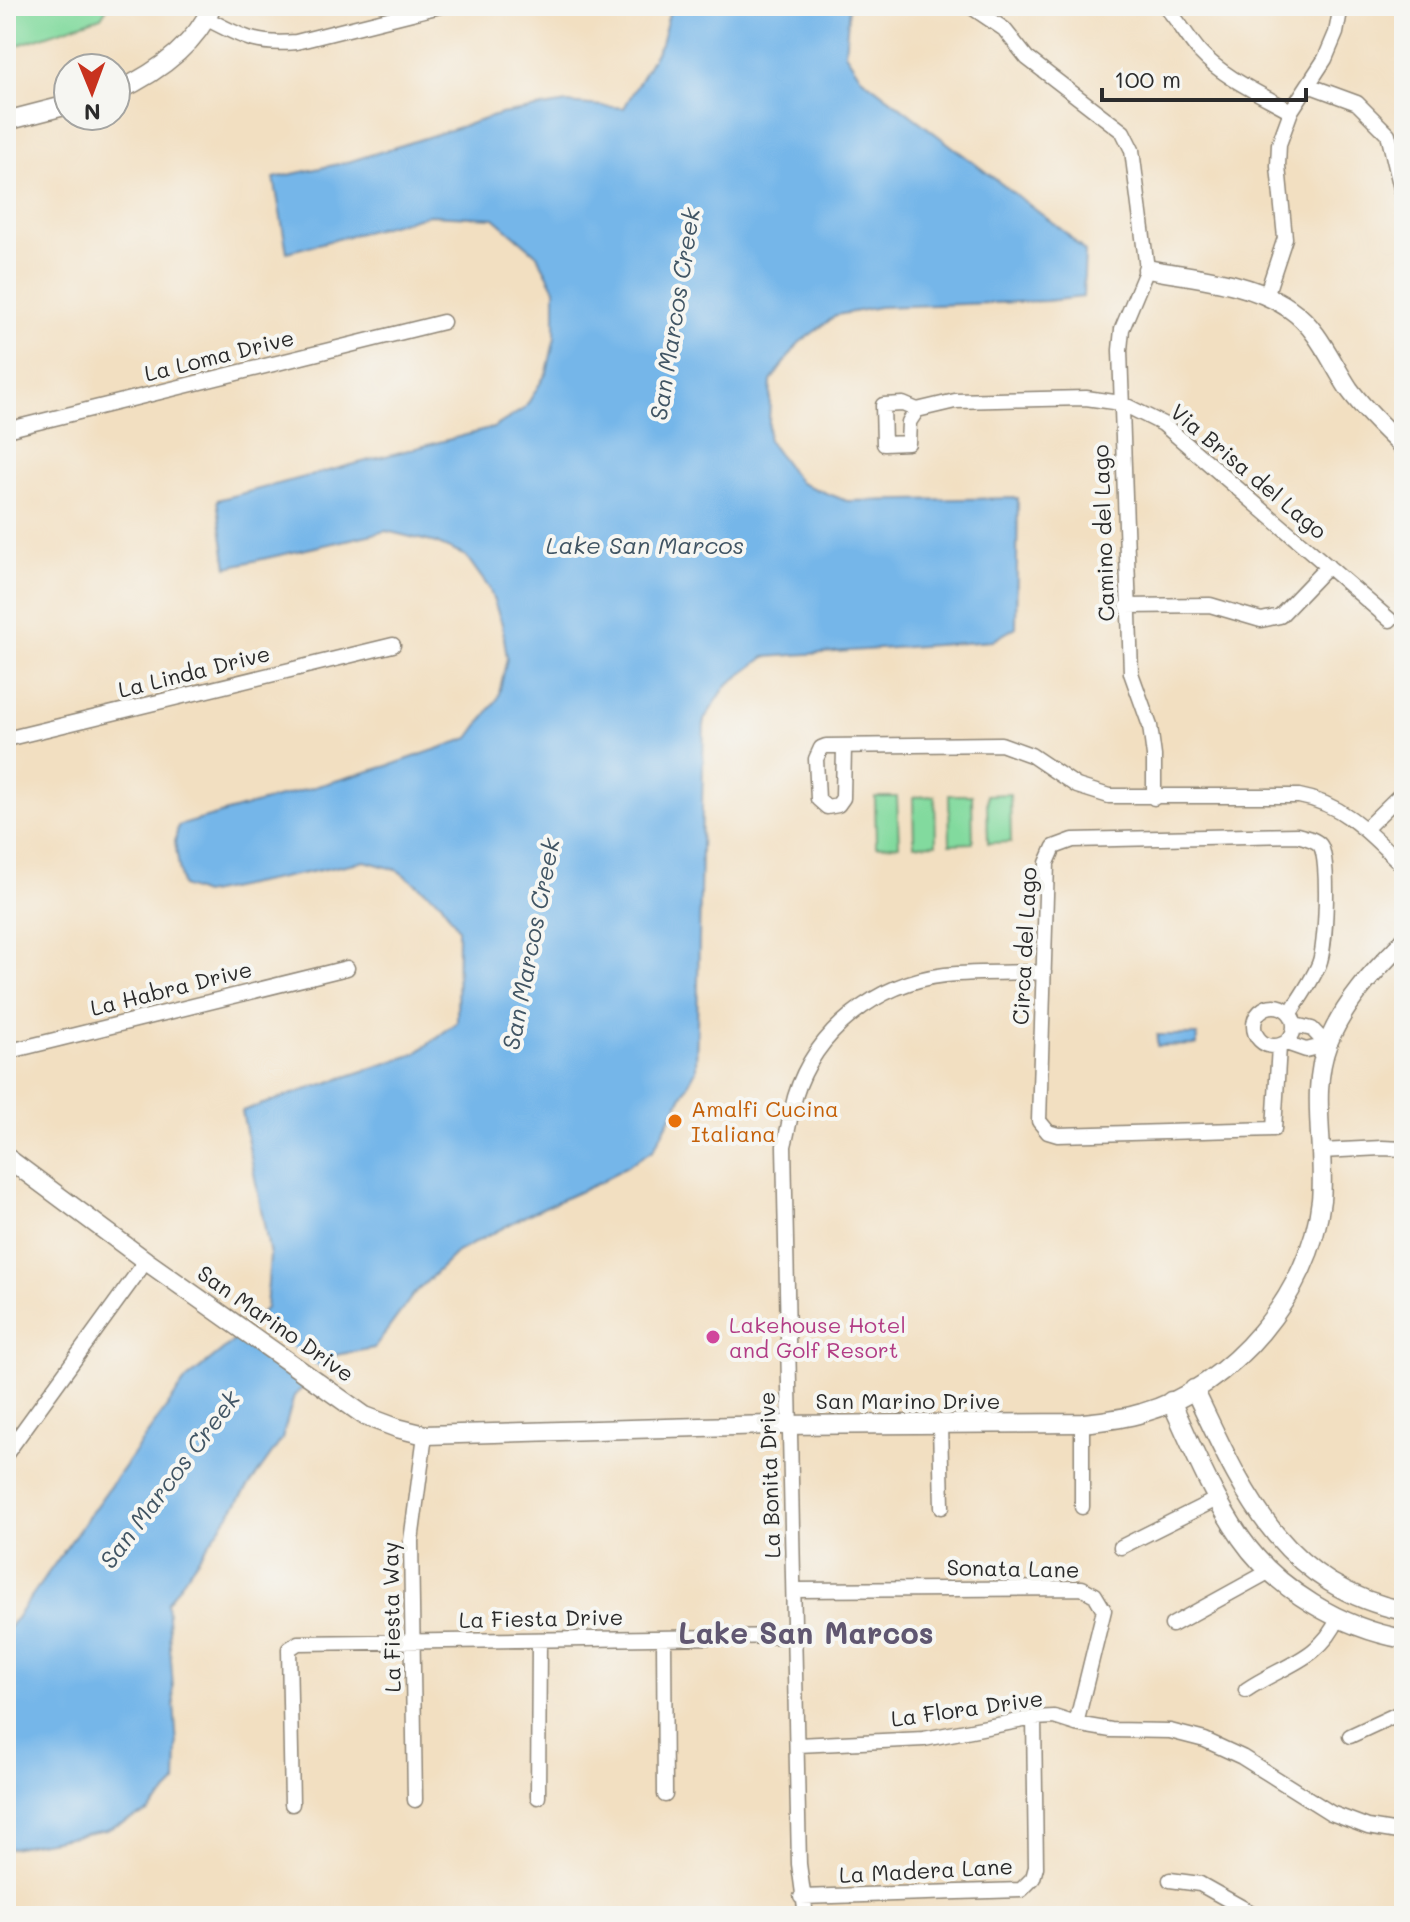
<svg xmlns="http://www.w3.org/2000/svg" width="1410" height="1922" font-family="Mali,sans-serif">
<style>
.green{fill:#82da9e;stroke:#568264;stroke-width:2}
.water{fill:#74b6e9;stroke:#50708a;stroke-width:2}
.pier{fill:#f2dfc1}
.lines{fill:none;stroke-linecap:round;stroke-linejoin:round}
.minor-casing{stroke:#8e8576;stroke-width:17}
.tertiary-casing{stroke:#8e8576;stroke-width:21}
.minor{stroke:#fff;stroke-width:14}
.tertiary{stroke:#fff;stroke-width:18}
.food-dot{fill:#e8710a;stroke:#f6f6f2;stroke-width:3}
.hotel-dot{fill:#d1479c;stroke:#f6f6f2;stroke-width:3}
.labels{text-anchor:middle;dominant-baseline:central;stroke-width:8;stroke-linejoin:round;paint-order:stroke}
.street-label{font-size:22px;fill:#2b2b2b;stroke:#f6f6f2}
.food-label{font-size:22px;fill:#c56008;stroke:#f6f6f2;text-anchor:start}
.hotel-label{font-size:22px;fill:#b23c85;stroke:#f6f6f2;text-anchor:start}
.water-label{font-size:24px;font-style:italic;fill:#415564;stroke:#f6f6f2}
.district-label{font-size:30px;font-weight:bold;fill:#605771;stroke:#f6f6f2}
</style>
<rect width="100%" height="100%" fill="#f6f6f2"/>
<filter id="ink" filterUnits="userSpaceOnUse"><feTurbulence type="fractalNoise" baseFrequency=".0125" numOctaves="2"/><feDisplacementMap in="SourceGraphic" scale="16" xChannelSelector="R" yChannelSelector="G"/><feConvolveMatrix kernelMatrix="1 2 1 2 8 2 1 2 1" color-interpolation-filters="sRGB"/></filter>
<filter id="wash" filterUnits="userSpaceOnUse"><feTurbulence type="fractalNoise" baseFrequency=".006" numOctaves="4" result="noise"/><feDisplacementMap in="SourceGraphic" scale="32" xChannelSelector="R" yChannelSelector="G"/><feGaussianBlur stdDeviation="1.8" result="paint"/><feColorMatrix in="noise" values="0 0 0 0 0 0 0 0 0 0 0 0 0 0 0 0 0 1.4 0 .05"/><feComposite in="paint" operator="in"/></filter>
<g filter="url(#wash)">
<rect width="100%" height="100%" fill="#f2dfc1"/>
<!-- green -->
<path class="green" d="M6 6H108L101 17 6 49Z
M1010 794 1011 842 988 843 987 795Z
M949 795H972L973 843 950 844Z
M935 796 936 844 914 845 913 797Z
M875 797H897L899 845 876 846Z"/>
<!-- water -->
<path class="water" d="M671 6H849L845 53 861 77 1066 233 1085 252 1083 297 1046 301 879 307 837 315 799 343 771 381 768 440 800 483 847 501 1018 498 1016 627 992 641 765 657 726 686 704 720 696 1070 653 1150 601 1182 529 1214 457 1252 413 1295 374 1348 336 1355 294 1396 282 1439 167 1603 177 1746 176 1784 148 1812 106 1830 6 1849V1632L186 1380 227 1347 266 1308 270 1255 242 1111 415 1054 457 1022 458 928 441 902 397 870 365 861 203 894 182 886 175 842 178 826 391 765 469 738 498 698 507 658 502 624 489 588 466 556 436 543 386 531 227 567 217 500 493 428 525 408 547 372 555 337V289L537 255 494 218 429 215 287 252 274 178 348 162 501 114 567 103 624 108 661 44Z
M1157 1035H1197V1045L1157 1046Z"/>
<!-- pier -->
<path class="pier" d="M251 1318 325 1371 308 1388 234 1334Z"/>
</g>
<g filter="url(#ink)">
<g class="lines">
<defs>
<path id="minor" d="M970 6 1004 29 1027 58 1123 132 1132 150 1147 269 1122 329 1120 350 1131 673 1150 726 1154 756V798
M1165 6C1178 20 1187 37 1200 52 1224 78 1261 94 1291 111
M207 19C241 36 255 46 296 42L440 6
M1308 85 1357 103 1388 134 1404 201
M1266 296 1285 238 1278 166 1279 144 1291 111 1325 59 1336 33 1341 6
M917 410 909 422 908 443 884 444 883 405 903 404 917 410 955 401 1086 398 1121 403 1163 424 1390 620
M6 430 443 322
M1127 606 1210 605 1261 620 1280 616 1328 566
M6 739 393 645
M844 746 843 798 838 805 827 807 818 799 816 759 821 748 826 746 1001 744 1031 755 1077 786 1109 796H1299C1345 804 1372 836 1404 867
M1365 829 1404 791
M1254 1026a20 20 0 1 1 40 0a20 20 0 1 1-40 0Z
M1286 1043 1306 1050 1327 1045 1312 1029 1295 1025
M1279 1046 1274 1129 1058 1135 1048 1132 1039 1121 1047 863 1054 847 1073 840 1297 835C1304 837 1315 839 1320 845 1330 858 1326 948 1319 964 1312 981 1300 998 1290 1013
M6 1052 347 968
M1321 1151 1382 1148 1404 1149
M940 1424 942 1507
M6 1454 146 1261
M1082 1507V1423
M1121 1547 1217 1499
M795 1590 1082 1588 1095 1595 1104 1610 1076 1724
M1172 1625 1270 1571
M664 1639 665 1795
M1246 1690C1279 1667 1322 1659 1338 1618
M1350 1736 1404 1711
M798 1745 924 1739 1034 1718 1054 1717 1076 1724 1111 1730 1170 1731 1205 1740 1242 1757 1331 1813 1368 1827 1404 1833
M538 1797 539 1640
M415 1800 411 1541 425 1435
M292 1804 289 1649 298 1643 795 1636
M1170 1880 1200 1884 1257 1916
M801 1897 1021 1890 1033 1878 1036 1867 1034 1718
M806 1916 799 1864 784 1146C788 1130 791 1113 795 1097 815 1031 877 983 945 975 977 972 1011 973 1044 972"/>
<path id="tertiary" d="M116 92C154 74 195 46 212 6
M6 121 68 105
M1147 269C1194 278 1250 281 1290 309 1318 328 1331 362 1349 389 1365 411 1385 429 1404 448
M6 1157 146 1261 365 1416 397 1428 425 1435 770 1425 1082 1423C1102 1421 1123 1419 1142 1413 1232 1388 1311 1293 1321 1200 1326 1149 1309 1092 1328 1043 1344 1003 1374 971 1404 941
M1194 1389C1243 1492 1281 1585 1404 1611
M1171 1401C1192 1447 1212 1496 1241 1538 1277 1590 1342 1628 1404 1639"/>
</defs>
<!-- minor casing -->
<use href="#minor" class="minor-casing"/>
<!-- tertiary casing -->
<use href="#tertiary" class="tertiary-casing"/>
<!-- minor -->
<use href="#minor" class="minor"/>
<!-- tertiary -->
<use href="#tertiary" class="tertiary"/>
</g>
</g>
<!-- markers -->
<circle class="food-dot" cx="675" cy="1121" r="8"/>
<circle class="hotel-dot" cx="713" cy="1337" r="8"/>
<g class="labels">
<!-- street labels -->
<g class="street-label">
<text transform="translate(219 355) rotate(-14)">La Loma Drive</text>
<text transform="translate(1249 471) rotate(40)">Via Brisa del Lago</text>
<text transform="translate(1103 533) rotate(-92)">Camino del Lago</text>
<text transform="translate(194 671) rotate(-14)">La Linda Drive</text>
<text transform="translate(1024 946) rotate(-87)">Circa del Lago</text>
<text transform="translate(171 988) rotate(-14)">La Habra Drive</text>
<text transform="translate(276 1323) rotate(35)">San Marino Drive</text>
<text x="908" y="1400">San Marino Drive</text>
<text transform="translate(769 1475) rotate(-92)">La Bonita Drive</text>
<text transform="translate(1013 1568) rotate(1)">Sonata Lane</text>
<text transform="translate(391 1617) rotate(-91)">La Fiesta Way</text>
<text transform="translate(541 1618) rotate(-1)">La Fiesta Drive</text>
<text transform="translate(967 1708) rotate(-8)">La Flora Drive</text>
<text transform="translate(926 1870) rotate(-3)">La Madera Lane</text>
</g>
<!-- food labels -->
<g class="food-label">
<text x="691" y="1108">Amalfi Cucina<tspan x="691" dy="25">Italiana</tspan></text>
</g>
<!-- hotel labels -->
<g class="hotel-label">
<text x="729" y="1324">Lakehouse Hotel<tspan x="729" dy="25">and Golf Resort</tspan></text>
</g>
<!-- water labels -->
<g class="water-label">
<text transform="translate(674 314) rotate(-81)">San Marcos Creek</text>
<text x="645" y="544">Lake San Marcos</text>
<text transform="translate(530 944) rotate(-79)">San Marcos Creek</text>
<text transform="translate(169 1479) rotate(-53)">San Marcos Creek</text>
</g>
<!-- district labels -->
<g class="district-label">
<text x="806" y="1632">Lake San Marcos</text>
</g>
</g>
<!-- margin -->
<rect width="1410" height="1922" fill="none" stroke="#f6f6f2" stroke-width="32"/>
<!-- north arrow -->
<g transform="translate(92 92) rotate(179)"><circle r="38" fill="#f6f6f2" stroke="#a5a5a2" stroke-width="2"/>
<path d="M0-6L14 30L0 20L-14 30Z" fill="#c8321e"/>
<text y="-12" font-size="22" font-weight="bold" text-anchor="middle" fill="#2b2b2b">N</text>
</g>
<!-- scale -->
<path d="M1102 88v12h204v-12" fill="none" stroke="#2b2b2b" stroke-width="4"/>
<text x="1114" y="88" font-size="24" fill="#2b2b2b" stroke="#f6f6f2" stroke-width="6" paint-order="stroke">100 m</text>
</svg>
